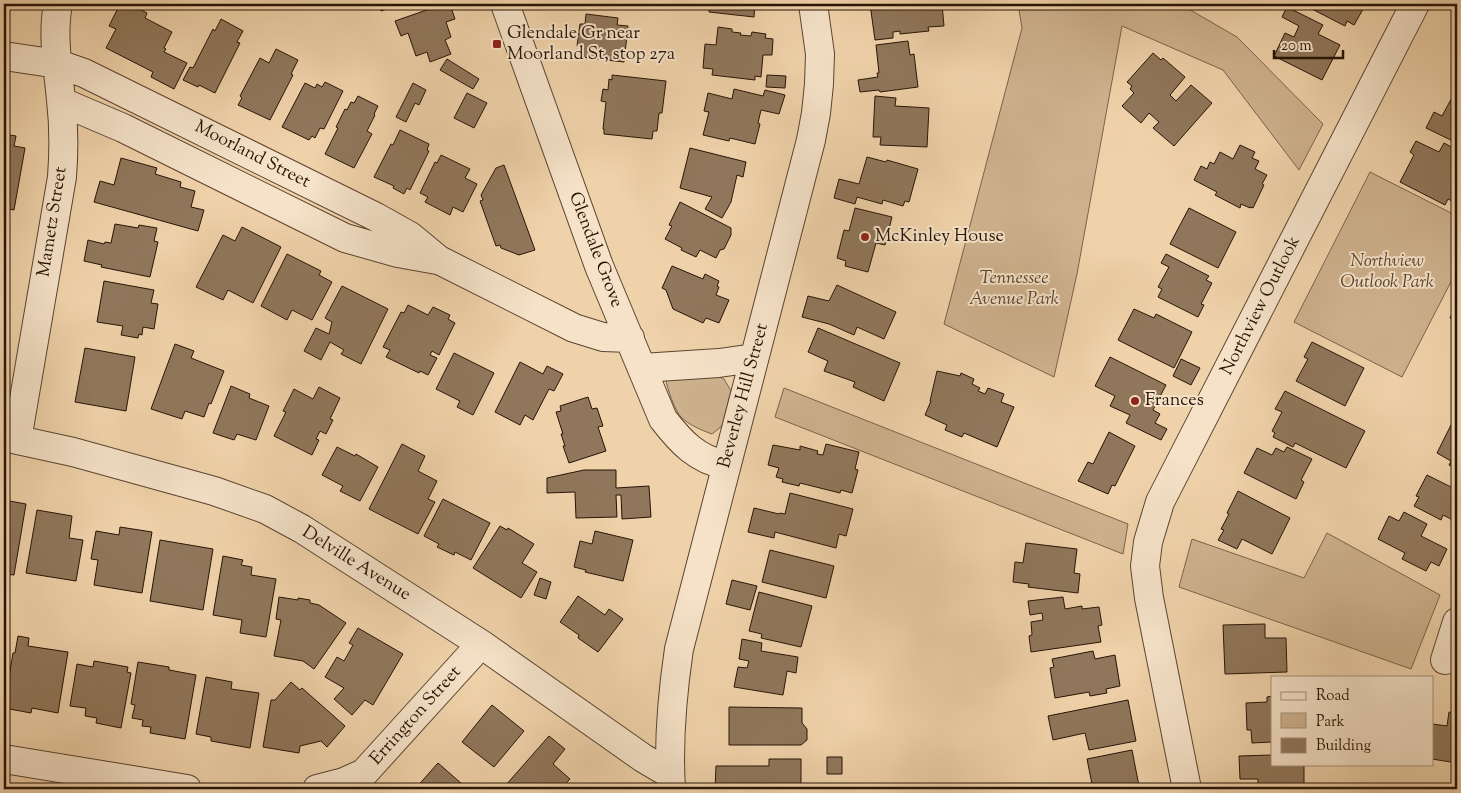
<svg xmlns="http://www.w3.org/2000/svg" width="1461" height="793" font-family="'Sorts Mill Goudy',serif">
<style>
.green{fill:#ceb28e;stroke:#7a634a}
.building{fill:#90775b;stroke:#271406}
.lines{fill:none;stroke-linecap:round;stroke-linejoin:round}
.minor-casing{stroke:#59442f;stroke-width:30}
.minor{stroke:#f5e2c8;stroke-width:28}
.poi-dot{fill:#8f2418;stroke:#f5e2c8;stroke-width:2}
.labels{text-anchor:middle;dominant-baseline:central;stroke-width:4;stroke-linejoin:round;paint-order:stroke}
.poi-label{font-size:18px;fill:#271406;stroke:#f5e2c8;text-anchor:start}
.street-label{font-size:18px;fill:#271406;stroke:#f5e2c8}
.park-label{font-size:18px;font-style:italic;fill:#59432f;stroke:#f5e2c8}
</style>
<rect width="100%" height="100%" fill="#f0d2aa"/>
<filter id="stains"><feTurbulence type="fractalNoise" baseFrequency=".004" numOctaves="4"/><feColorMatrix values="0 0 0 0 .2 0 0 0 0 .09 0 0 0 0 .02 0 0 0 .5 -.17"/></filter>
<radialGradient id="worn" r=".72"><stop offset=".6" stop-color="#630" stop-opacity="0"/><stop offset="1" stop-color="#630" stop-opacity=".3"/></radialGradient>
<!-- green -->
<path class="green" d="M1018 4H1180L1237 37 1323 124 1299 170 1223 70 1122 26 1077 274 1054 377 944 324 1022 28Z
M1370 172 1457 216V270L1402 377 1294 322Z
M716 375 724 379 731 391 722 426 712 434C701 430 689 425 681 417 675 411 667 388 666 380L675 377Z
M784 388 1128 524 1123 554 775 417Z
M1327 533 1440 595 1411 669 1179 587 1192 539 1304 578Z"/>
<!-- building -->
<path class="building" d="M120 4H129L147 13 145 18 172 32 164 48 166 49 164 52 187 63 174 89 151 77 153 72 106 48 116 29 109 26Z
M378 4H412L397 9 396 6 381 11Z
M444 4H450L455 19 446 22 451 37 445 40 451 54 430 62 427 52 416 56 408 33 401 36 395 21Z
M596 4H612V9L595 8Z
M710 4H755L754 17 709 12Z
M870 4H942L944 26 928 27 929 31 900 34V31L893 32V38L875 40Z
M1310 4H1366L1354 25 1347 21 1345 26 1308 7Z
M1287 7 1323 25 1318 34 1340 45 1322 80 1274 56 1285 33 1294 37 1299 26 1282 17Z
M586 14 618 18 617 25 628 26 624 62 581 57 582 47 577 46 580 24H585Z
M221 19 243 31 237 42 240 43 215 93 199 85 198 87 183 80 190 67 193 68 213 29 215 31Z
M718 27 732 29V32L741 33 740 35 751 36 752 32 766 34 765 38 773 39 772 55H763L761 77 755 76V80L712 75 713 69 703 68 705 44 716 45Z
M908 41 910 55 914 54 918 87 880 92 879 90 860 92 858 80 878 77 877 73H879L876 45Z
M276 49 298 60 291 74 293 75 270 120 238 105 242 98 240 96 260 58 269 63Z
M1153 53 1161 60 1163 58 1185 77 1170 95 1176 101 1191 85 1212 103 1174 146 1153 128 1159 122 1149 113 1141 123 1122 106 1134 93 1130 89 1132 86 1127 82Z
M447 59 479 79 473 89 440 70Z
M612 75 666 81 662 113H659L657 131H653L652 139 604 134V129H603L606 102 601 101 603 89 608 90 609 79 612 80Z
M767 75 786 76 785 88 766 87Z
M325 82 343 91 324 129 320 128 315 138 312 136 309 140 282 127 305 83 315 88 317 84 322 87Z
M413 83 426 90 419 105 415 103 406 122 396 117Z
M734 89 763 96 765 90 785 95 779 114 761 110 758 123 760 124 755 144 730 138 729 141 703 135 709 112 704 111 708 93 732 99Z
M1455 92 1457 93V143L1426 128 1434 112 1442 116Z
M467 93 487 103 474 128 454 118Z
M358 96 378 106 374 114 375 115 367 131 372 134 354 168 325 154 338 128 336 127 345 109 347 110 351 102 354 103Z
M875 96 896 98 895 106 929 108 927 147 880 145 881 137H873Z
M400 130 429 144 427 150 429 151 410 190 407 188 404 194 393 188 394 186 374 177 391 144 393 145Z
M4 134 16 136 14 146 25 148 14 210 4 208Z
M1416 141 1439 152 1444 143 1457 150 1456 203 1448 199 1445 205 1400 182 1414 155 1410 152Z
M1240 145 1255 152 1252 158 1259 161 1255 169 1267 175 1262 184 1264 185 1253 208 1250 207V208L1241 204 1240 208 1215 195 1217 192 1194 180 1201 166 1207 169 1210 162 1214 164 1220 152 1233 159Z
M690 148 746 162 743 177 737 175 731 202 722 218 705 209 712 197 680 188Z
M441 155 470 169 465 178 477 184 463 212 453 207 450 215 425 202 428 197 420 193 435 162 437 163Z
M867 157 886 162 887 160 918 169 909 202 905 201 903 206 883 200 882 204 857 197 855 204 834 198 839 179 859 184Z
M121 158 157 168 155 174 181 182 180 187 195 191 191 207 204 210 198 231 94 202 100 181 114 185Z
M504 165 535 250 519 255 501 248 500 245 496 246 480 201 483 200 481 195 496 168Z
M680 202 731 228V235L724 249 720 250 716 258 700 250 696 257 681 250 682 248 665 239 672 226 669 225Z
M855 208 892 217 885 245 876 243 868 272 845 266 846 261 837 258 844 230 849 231Z
M1189 208 1236 232 1218 268 1170 244Z
M115 224 138 228 139 225 157 228 154 241 158 242 150 277 101 267 102 265 84 261 88 240 104 244 105 242 111 243Z
M242 227 281 247 253 303 228 290 223 300 196 287 223 235 235 241Z
M287 254 321 271 319 275 332 282 312 320 292 310 287 320 261 306Z
M1166 254 1209 276 1206 280 1212 283 1201 304 1204 305 1198 317 1158 297 1162 289 1158 287 1169 267 1161 263Z
M672 266 703 279 705 274 719 281 717 286 719 287 716 295 729 300 719 323 706 318 703 323 673 309 666 290 662 288Z
M104 281 154 290 151 303 158 304 154 329 143 327 142 335 139 334 138 338 121 335 123 326 97 322Z
M837 285 896 312 884 339 857 327 854 335 829 324 802 317 808 296 829 301Z
M342 286 388 309 361 364 341 354 344 350 330 342 321 360 304 351 316 328 329 334 332 322 325 318Z
M1457 303V322L1450 318Z
M408 305 428 315 433 307 450 315 448 319 455 323 439 355 432 351 430 355 437 358 428 375 420 371 419 373 386 357 390 350 383 347 401 312 404 313Z
M1134 309 1154 318 1156 314 1192 332 1174 368 1118 340Z
M818 328 900 363 884 401 853 387 855 382 824 371 828 361 808 352Z
M1312 342 1364 368 1345 406 1296 381 1308 359 1304 357Z
M175 344 194 351 191 358 224 371 211 404 209 403 204 417 185 411 182 419 151 409Z
M85 348 135 357 126 411 75 402Z
M454 353 494 373 473 415 457 407 460 401 436 389Z
M1110 357 1166 385 1153 410 1160 414 1155 423 1167 429 1161 440 1126 423 1130 415 1110 406 1115 396 1095 386Z
M1181 359 1200 368 1191 385 1173 376Z
M520 362 543 374 547 366 563 374 554 391 549 389 533 420 525 415 520 425 495 412Z
M937 371 960 376 961 373 974 379 972 384 980 388 978 391 985 394 988 388 1004 394 1001 402 1014 407 997 447 964 433 962 437 945 430 947 425 925 415 931 401H930Z
M231 386 250 394 249 398 269 406 256 440 237 434 234 440 213 433Z
M319 387 340 398 330 419 333 420 326 434 320 431 316 439 319 440 312 455 274 436 286 412 283 411 294 389 313 399Z
M1285 391 1365 431 1346 468 1295 443 1293 447 1273 437 1275 433 1272 431 1282 412 1275 409Z
M588 397 592 409 597 408 603 426 598 427 606 451 569 463 563 446H565L561 434H563L556 412 561 411 560 406Z
M1454 419 1457 421V469L1449 465 1451 461 1437 453Z
M1109 432 1135 446 1115 486 1112 485 1108 494 1078 481 1088 462 1093 464Z
M402 444 425 456 418 471 437 481 428 499 435 502 418 534 369 509Z
M826 444 859 452 855 469 858 470 852 493 841 490 840 493 800 483 799 486 782 482 783 479 776 477 779 468 768 465 773 445 800 450V446L818 451 817 454 823 455Z
M337 447 355 456 356 454 378 467 360 501 340 491 343 486 322 475Z
M1287 447 1312 459 1301 480 1304 482 1296 499 1244 473 1257 448 1272 455 1276 448 1284 452Z
M584 470H616V488L649 486 651 517 622 519 621 495H616L617 517 576 518 575 492 547 493V478Z
M1427 475 1457 490V512L1453 520 1443 515 1441 520 1414 506 1419 497 1416 496Z
M1238 491 1290 518 1272 554 1242 539 1237 549 1218 540 1224 530 1221 529 1229 514 1227 513Z
M790 493 853 509 846 536 839 534 836 548 775 532 774 538 748 532 754 508 779 514 780 513 785 514Z
M443 499 490 523 471 560 455 552 454 555 437 547 439 544 424 536Z
M4 500 26 504 14 575 4 574Z
M37 510 72 516 69 538 83 540 76 581 26 573Z
M1404 512 1427 524 1421 536 1447 549 1439 566 1431 562 1426 571 1402 559 1405 553 1378 539 1389 516 1399 521Z
M500 526 507 530 508 528 534 544 522 563 537 572 521 598 473 568Z
M120 527 152 532 142 593 94 585 98 560 91 559 96 531 119 535Z
M595 531 633 540 623 581 585 572 586 570 574 567 580 541 592 544Z
M160 540 213 549 203 610 150 601Z
M1026 543 1077 549 1074 573 1080 574 1078 593 1028 587 1029 584 1013 582 1015 562 1023 563Z
M770 550 834 566 826 598 762 582Z
M223 556 243 560 241 565 252 567 251 575 276 579 266 637 240 633 242 620 213 615Z
M540 578 551 582 546 599 534 595Z
M732 580 757 586 750 610 726 604Z
M759 592 812 606 801 647 761 638 762 634 749 631Z
M578 596 605 615 609 609 623 619 598 652 578 638 579 635 560 622Z
M279 597 298 600V598L310 600V603L319 605 346 623 314 669 303 661 274 656 281 620 276 619Z
M1063 597 1065 609 1082 606V609L1099 607 1102 625 1098 626 1101 642 1031 652 1029 636 1032 635 1031 622 1043 620 1042 613 1030 615 1028 601Z
M1265 624V638H1286L1287 672 1225 674 1223 625Z
M358 628 403 654 373 705 365 700 352 715 334 699 344 688 325 677 337 657 344 661 353 645 349 643Z
M18 636 29 638 28 646 68 652 58 713 32 708 31 713 4 708 13 653H15Z
M742 639 762 643 761 651 798 657 796 673 787 671 783 695 734 687 738 667 747 668 749 661 739 659Z
M1093 651 1095 659 1115 655 1120 686 1106 689 1107 693 1090 696 1089 692 1055 698 1050 668 1054 667 1052 659Z
M94 661 128 667 127 672 131 673 121 728 96 723 97 718 85 716 86 708 70 706 77 664 93 667Z
M138 662 169 667V670L196 675 185 739 150 733 151 727 142 726 143 720 132 718 135 705 131 704Z
M206 677 232 682 231 689 259 693 250 748 211 741V737L196 734Z
M291 682 300 690 302 688 345 726 327 747 321 741 300 746 299 753 263 747 271 700H275Z
M1272 696V742L1252 743 1251 730H1247L1246 703 1267 702V697Z
M1128 700 1136 741 1089 750 1085 733 1053 740 1048 716Z
M492 705 524 731 494 767 462 742Z
M729 707 802 708V723L807 729V740L801 745H729Z
M1449 712 1457 713V763L1432 759V724L1447 726Z
M549 736 565 749 553 764 570 779 561 789H508L505 786Z
M1132 750 1139 786 1122 789H1118V787L1093 789 1087 759Z
M1272 755V764H1304V789H1258V779H1240L1239 756Z
M827 757H842V774H827Z
M769 759H801V789H715L716 766H769Z
M438 763 462 784 459 787 462 789H415Z"/>
<g class="lines">
<defs>
<path id="minor" d="M505 4 599 266 663 419C680 441 697 460 726 465
M4 56 58 64 84 73 376 217 410 236 439 260 574 328 603 337 630 338
M62 102 123 128 345 238 398 253 437 260
M642 368 719 363 754 358
M4 437 73 452 214 491 265 509 302 529 481 644 643 758 670 774
M17 440 62 177C64 151 64 126 61 100 58 68 52 35 58 4
M1445 660 1457 622
M4 759 187 789
M317 789 344 782 364 773 481 644
M671 789C668 742 672 696 679 649L811 140 816 113 819 84 820 54 813 4
M1187 789 1149 598 1145 566 1148 542 1160 502 1415 4"/>
</defs>
<!-- minor casing -->
<use href="#minor" class="minor-casing"/>
<!-- minor -->
<use href="#minor" class="minor"/>
</g>
<!-- markers -->
<g class="poi-dot">
<rect x="492" y="39" width="10" height="10" rx="2.5"/>
<circle cx="865" cy="237" r="5"/>
<circle cx="1135" cy="401" r="5"/>
</g>
<g class="labels">
<!-- poi labels -->
<g class="poi-label">
<text x="507" y="34">Glendale Gr near<tspan x="507" dy="21">Moorland St, stop 27a</tspan></text>
<text x="875" y="237">McKinley House</text>
<text x="1145" y="401">Frances</text>
</g>
<!-- street labels -->
<g class="street-label">
<text transform="translate(252 155) rotate(27)">Moorland Street</text>
<text transform="translate(53 222) rotate(-81)">Mametz Street</text>
<text transform="translate(595 250) rotate(69)">Glendale Grove</text>
<text transform="translate(1261 306) rotate(-63)">Northview Outlook</text>
<text transform="translate(744 396) rotate(-75)">Beverley Hill Street</text>
<text transform="translate(356 564) rotate(32)">Delville Avenue</text>
<text transform="translate(416 716) rotate(-48)">Errington Street</text>
</g>
<!-- park labels -->
<g class="park-label">
<text x="1387" y="262">Northview<tspan x="1387" dy="21">Outlook Park</tspan></text>
<text x="1014" y="279">Tennessee<tspan x="1014" dy="21">Avenue Park</tspan></text>
</g>
</g>
<!-- margin -->
<rect width="1461" height="793" fill="none" stroke="#f0d2aa" stroke-width="20"/>
<rect x="5" y="5" width="1451" height="783" fill="none" stroke="#271406" stroke-width="2.5"/>
<rect x="10" y="10" width="1441" height="773" fill="none" stroke="#271406"/>
<!-- legend -->
<rect x="1271" y="676" width="162" height="90" fill="#f5e2c8" stroke="#a3907a"/>
<rect x="1281" y="692" width="25" height="8" fill="#f5e2c8" stroke="#a3907a"/>
<text x="1316" y="700" font-size="15" fill="#271406">Road</text>
<rect x="1281" y="713" width="25" height="15" fill="#ceb28e" stroke="#a3907a"/>
<text x="1316" y="726" font-size="15" fill="#271406">Park</text>
<rect x="1281" y="738" width="25" height="15" fill="#90775b" stroke="#a3907a"/>
<text x="1316" y="750" font-size="15" fill="#271406">Building</text>
<!-- scale -->
<path d="M1274 50v8h69v-8" fill="none" stroke="#271406" stroke-width="2.5"/>
<text x="1281" y="50" font-size="15" fill="#271406" stroke="#f5e2c8" stroke-width="4" paint-order="stroke">20 m</text>
<rect width="100%" height="100%" filter="url(#stains)"/>
<rect width="100%" height="100%" fill="url(#worn)"/>
</svg>
